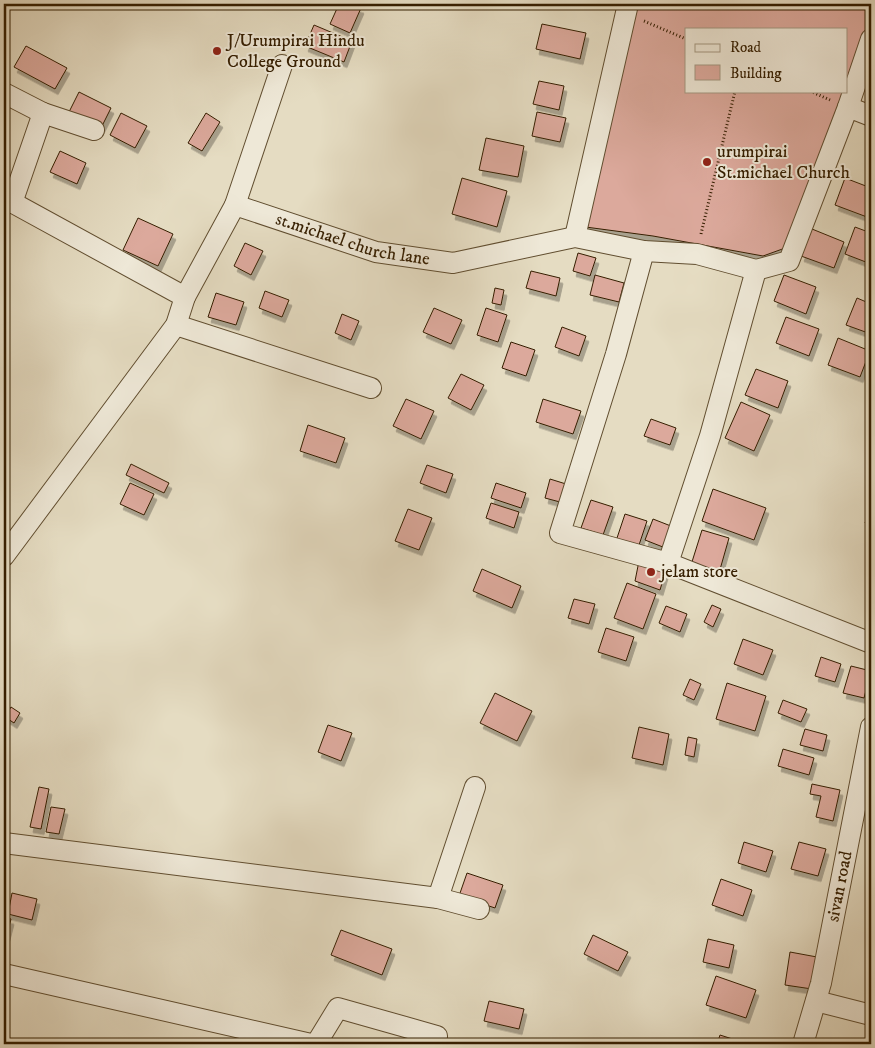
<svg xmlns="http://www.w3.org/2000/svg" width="875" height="1048" font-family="'IM FELL DW Pica',serif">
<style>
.building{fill:#dca99c;stroke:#351e00;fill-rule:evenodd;filter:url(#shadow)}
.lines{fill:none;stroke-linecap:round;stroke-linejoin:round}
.minor-casing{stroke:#614e30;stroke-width:22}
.path{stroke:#351e00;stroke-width:3;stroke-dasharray:1 2.5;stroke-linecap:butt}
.minor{stroke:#eee8d7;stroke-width:20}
.poi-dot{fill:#8f2418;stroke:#eee8d7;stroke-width:2}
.labels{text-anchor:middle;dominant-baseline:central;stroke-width:4;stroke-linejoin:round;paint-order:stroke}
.poi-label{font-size:18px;fill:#351e00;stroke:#eee8d7;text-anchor:start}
.street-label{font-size:18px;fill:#351e00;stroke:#eee8d7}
</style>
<defs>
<filter id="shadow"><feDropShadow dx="3" dy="5.5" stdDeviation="0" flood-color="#0004"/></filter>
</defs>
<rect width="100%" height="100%" fill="#e5dcc2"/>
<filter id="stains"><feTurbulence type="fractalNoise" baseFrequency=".004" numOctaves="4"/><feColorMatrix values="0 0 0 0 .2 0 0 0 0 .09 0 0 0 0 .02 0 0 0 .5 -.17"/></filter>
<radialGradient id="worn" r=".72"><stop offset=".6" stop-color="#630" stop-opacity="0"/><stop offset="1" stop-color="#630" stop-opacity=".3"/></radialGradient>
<!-- building -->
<path class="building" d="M339 4H350L361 8 350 33 330 24Z
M629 4H871V18L846 97 788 247 763 256 653 236 578 226ZM686 29H846V91H686Z
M542 24 586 33 580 59 536 49Z
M314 25 352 41 344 62 305 46Z
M26 46 67 68 55 89 14 67Z
M539 81 564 86 559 110 533 104Z
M79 92 111 108 100 130 68 114Z
M537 112 566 118 560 142 532 136Z
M121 113 147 126 135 148 110 135Z
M206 113 220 122 202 151 188 143Z
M486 138 524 146 518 177 479 170Z
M60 151 86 163 77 184 50 172Z
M462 178 507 191 497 227 452 214Z
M845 178 871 188V207L867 217 835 205Z
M138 218 173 234 158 266 123 250Z
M855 227 871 233V264L845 254Z
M812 229 844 242 834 268 801 256Z
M245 243 263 251 251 275 234 266Z
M578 253 596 258 590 276 573 271Z
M531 271 560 278 556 296 526 288Z
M595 275 624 283 619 302 590 295Z
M784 275 816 287 806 314 774 301Z
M495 288 504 290 501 305 492 303Z
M265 291 289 300 282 317 259 308Z
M216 293 244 302 236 325 208 317Z
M857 298 871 304V334L846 325Z
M434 308 462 320 451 344 423 332Z
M486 308 507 315 498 342 477 335Z
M342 314 359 321 351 340 335 333Z
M786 317 819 329 809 356 776 343Z
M562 327 586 336 579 356 555 347Z
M838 338 870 351 860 377 828 365Z
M511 342 535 350 526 376 502 368Z
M756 369 788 381 778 408 745 395Z
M461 374 484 385 471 410 448 398Z
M406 399 434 411 421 439 393 426Z
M543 399 581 411 573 434 536 422Z
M741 402 770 415 754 451 725 438Z
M651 419 676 428 670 445 644 436Z
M308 425 345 438 336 463 300 451Z
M131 464 169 483 164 493 126 475Z
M427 465 453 474 446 493 420 483Z
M550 479 566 484 560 502 545 498Z
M130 483 154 494 144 515 120 504Z
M496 483 526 493 521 508 491 498Z
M713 489 766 508 754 540 702 521Z
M591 500 613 507 603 535 581 528Z
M491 503 519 512 514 528 486 518Z
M871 508V526L865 523Z
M408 509 432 518 419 550 395 541Z
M625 514 647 521 637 551 615 544Z
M653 519 676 528 668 549 645 540Z
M702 530 729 538 719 573 691 565Z
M640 556 668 563 660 590 635 581Z
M482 569 521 586 512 608 473 591Z
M627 583 656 594 643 629 614 618Z
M574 599 595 604 589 624 568 618Z
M712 605 721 609 713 627 704 622Z
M666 606 687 614 680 632 659 623Z
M606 628 634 637 626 661 598 652Z
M743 639 773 650 763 675 734 664Z
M821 657 841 664 835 682 815 676Z
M851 666 871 671 864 698 843 693Z
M690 679 701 684 694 700 683 695Z
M727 683 766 696 755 731 716 719Z
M495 693 532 711 517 741 480 723Z
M783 700 807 709 801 722 778 713Z
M11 707 20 713 14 723 5 717Z
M328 725 352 733 341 761 318 752Z
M639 727 669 734 663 765 632 758Z
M805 729 827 735 823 751 800 745Z
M688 737 697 739 694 757 685 755Z
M783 749 814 758 809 775 778 766Z
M812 784 840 790 833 821 816 817 821 796 810 794Z
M39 787 49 789 41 829 30 827Z
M51 807 65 809 59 834 46 832Z
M744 842 773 851 766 872 738 863Z
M799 842 826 849 818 876 791 869Z
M467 873 503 885 495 908 459 896Z
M721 879 752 890 743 916 712 905Z
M12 893 37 899 32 920 8 914Z
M4 917 11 919 4 946Z
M341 930 392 949 382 975 331 955Z
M593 935 628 952 618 971 584 954Z
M708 939 734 945 729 968 703 962Z
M790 952 817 957 812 989 785 985Z
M716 976 756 990 746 1018 706 1005Z
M489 1001 524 1009 519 1029 484 1021Z
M720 1035 748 1044H717Z"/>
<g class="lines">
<defs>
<g id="minor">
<path d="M4 93 43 113"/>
<path d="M848 107 871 39"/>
<path d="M4 198 185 297 176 325 4 556"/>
<path d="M12 203 43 113 94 130"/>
<path d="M235 205 282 65"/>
<path d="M575 237 628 4"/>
<path d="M644 251 616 354 560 533 668 563"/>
<path d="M756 270 710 436 668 563 871 643"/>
<path id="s1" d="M185 297 235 205 376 252 453 263 575 237 644 251 697 254 756 270 789 261 848 107 871 116"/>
<path d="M176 325 371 388"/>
<path d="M4 843 438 898 475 787"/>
<path d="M438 898 479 909"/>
<path d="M4 974 311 1044"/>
<path d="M816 1001 871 1015"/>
<path d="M316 1044 338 1008 437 1036"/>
<path id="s2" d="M803 1044 821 983 871 727"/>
</g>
</defs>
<!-- minor casing -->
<use href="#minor" class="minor-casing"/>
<!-- path -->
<path class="path" d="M644 21 686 39
M810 91 830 100
M701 234 735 91"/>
<!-- minor -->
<use href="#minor" class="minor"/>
</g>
<!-- markers -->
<g class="poi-dot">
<circle cx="217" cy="51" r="5"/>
<circle cx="707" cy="162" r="5"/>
<circle cx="651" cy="572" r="5"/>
</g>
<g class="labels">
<!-- poi labels -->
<g class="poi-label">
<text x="227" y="41">J/Urumpirai Hindu<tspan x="227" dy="21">College Ground</tspan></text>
<text x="717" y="152">urumpirai<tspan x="717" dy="21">St.michael Church</tspan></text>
<text x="661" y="572">jelam store</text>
</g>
<!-- street labels -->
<g class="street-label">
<text stroke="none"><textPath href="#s1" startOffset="228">st.michael church lane</textPath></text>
<text stroke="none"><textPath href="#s2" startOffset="162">sivan road</textPath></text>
</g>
</g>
<!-- margin -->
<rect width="875" height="1048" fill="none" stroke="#e5dcc2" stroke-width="20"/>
<rect x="5" y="5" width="865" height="1038" fill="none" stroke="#351e00" stroke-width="2.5"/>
<rect x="10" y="10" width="855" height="1028" fill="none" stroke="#351e00"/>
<!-- legend -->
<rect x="685" y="28" width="162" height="65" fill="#eee8d7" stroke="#a49781"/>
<rect x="695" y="44" width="25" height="8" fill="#eee8d7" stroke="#a49781"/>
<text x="730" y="52" font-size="15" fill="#351e00">Road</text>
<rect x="695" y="65" width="25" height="15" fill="#dca99c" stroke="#a49781"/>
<text x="730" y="78" font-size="15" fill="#351e00">Building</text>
<rect width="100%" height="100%" filter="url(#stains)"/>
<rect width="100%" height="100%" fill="url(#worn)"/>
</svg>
